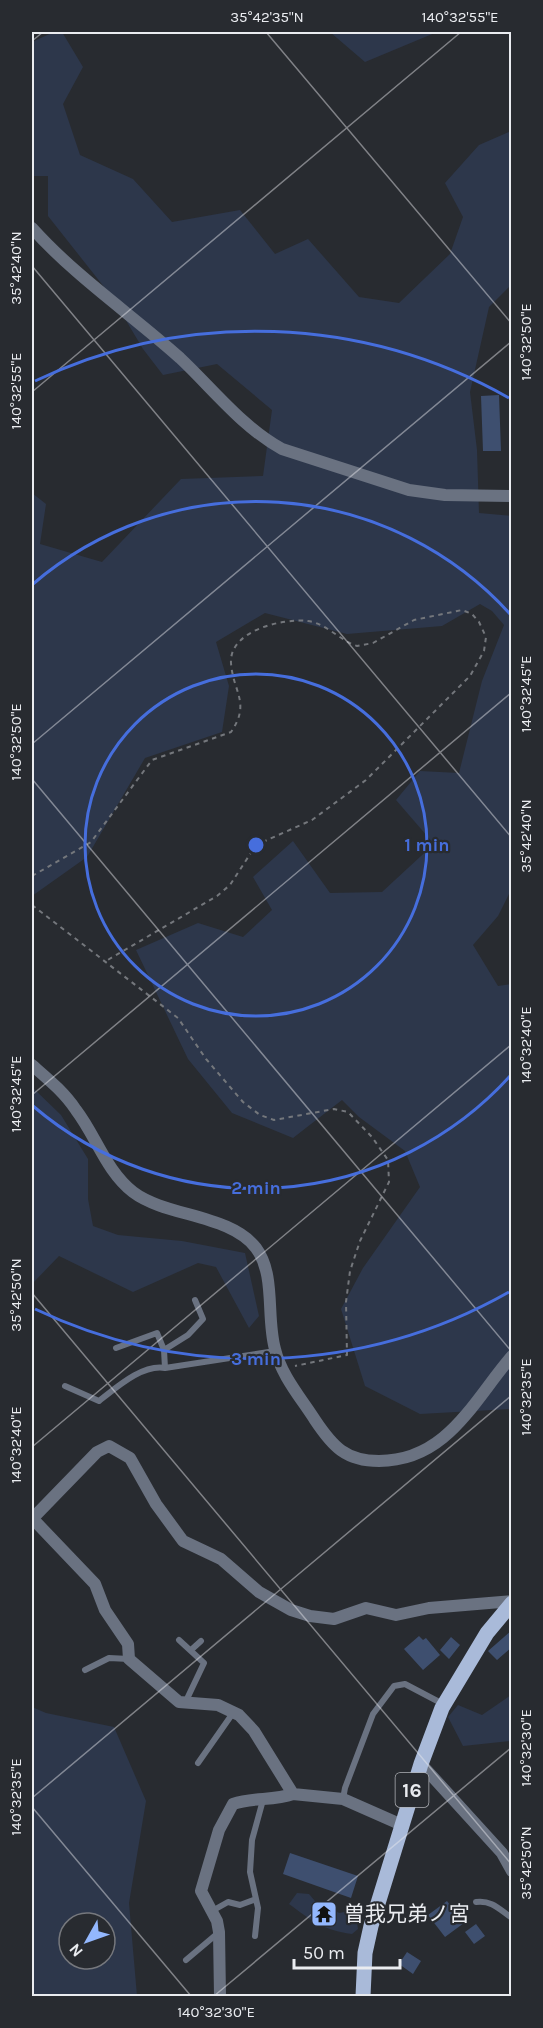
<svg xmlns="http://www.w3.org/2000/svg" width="543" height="2028" font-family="Karla,'Noto Sans JP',sans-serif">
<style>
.green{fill:#2d374b;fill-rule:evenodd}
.building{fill:#3e4f6f}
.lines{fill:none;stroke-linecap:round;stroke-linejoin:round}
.path{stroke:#74777c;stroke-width:2;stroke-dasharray:4.5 4.5;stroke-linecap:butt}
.service{stroke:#6a7281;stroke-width:6}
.minor{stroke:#6a7281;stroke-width:12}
.primary{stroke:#a9bad9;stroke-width:15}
.ticks{fill:none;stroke:#eaecf0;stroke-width:1.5;stroke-opacity:0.45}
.ring{fill:none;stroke:#466edd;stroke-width:3}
.labels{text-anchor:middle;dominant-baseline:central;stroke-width:4.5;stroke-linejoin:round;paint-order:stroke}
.shield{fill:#282b30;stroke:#b0b2b6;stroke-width:1.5}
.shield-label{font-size:20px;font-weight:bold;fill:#eaecf0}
.poi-label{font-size:21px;fill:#eaecf0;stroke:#282b30;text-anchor:start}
.centre{fill:#466edd;stroke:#282b30;stroke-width:3}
.ring-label{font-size:18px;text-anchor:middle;font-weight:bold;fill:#466edd;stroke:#282b30;stroke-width:4.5;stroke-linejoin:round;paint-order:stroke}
.neatline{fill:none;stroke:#eaecf0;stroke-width:2}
.ticks-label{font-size:15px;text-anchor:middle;fill:#eaecf0}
</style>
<rect width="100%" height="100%" fill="#282b30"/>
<!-- green -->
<path class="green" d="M54 32H62L83 67 63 104 80 155 133 179 172 222 240 210 275 254 308 239 359 297 399 303 450 254 463 217 445 183 479 145 511 131V285L489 307 470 392 477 450 479 513 512 516 511 890 498 916 473 945 498 986 511 984V1409L420 1414 365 1386 341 1309 363 1268 420 1187 405 1151 359 1117 342 1100 293 1138 232 1113 188 1059 136 950 198 923 243 937 272 910 253 877 293 841 330 893 382 892 434 844 396 800 420 771 459 773 482 681 504 625 492 611 480 604 442 626 347 634 265 613 216 642 229 686 222 732 145 758 87 857 32 896V493L46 504 40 544 102 562 181 479 263 476 272 410 217 364 163 375 143 349 112 297 48 216V176H32V42Z
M330 32H437L365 62Z
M32 1087 61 1115 88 1159V1199L93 1226 118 1235 182 1241 245 1253 259 1316 249 1328 216 1267 198 1263 133 1292 59 1256 32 1284Z
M511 1695V1741L463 1746 448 1717 458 1705 482 1715Z
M32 1707 46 1713 114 1727 146 1801 129 1903 137 1996H32ZM69 1923H105V1959H69Z
M297 1893 309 1894 320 1907 332 1908 339 1913 355 1910 358 1929 352 1934C323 1930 312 1921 289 1904Z"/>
<!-- building -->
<path class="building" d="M499 395 501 451H483L481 396Z
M512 1630V1647L497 1660 488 1651Z
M419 1636 423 1640 426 1638 440 1655 423 1670 404 1649Z
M451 1637 460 1645 449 1659 440 1650Z
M290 1853 358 1876 351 1898 283 1874Z
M447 1901 464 1923 445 1937 428 1915Z
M476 1924 485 1936 474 1944 465 1932Z
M407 1952 421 1961 413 1974 399 1964Z"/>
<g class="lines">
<!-- path -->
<path class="path" d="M32 876 91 842 152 760 231 732C251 703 233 692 231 663 229 630 284 618 308 621 325 623 341 641 357 646L373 643 414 620 462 610 472 614 479 622 486 637 484 651 470 676 366 780 312 820 256 845 230 885 217 896 106 961
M32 905 178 1018 206 1059 243 1102 260 1115 274 1120 334 1109 348 1112 372 1137 388 1160 389 1182 360 1241 350 1271 346 1302 347 1355 295 1366"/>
<!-- service -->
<path class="service" d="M116 1348 157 1333 164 1350 165 1368
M164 1350 188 1335 203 1319 195 1300
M65 1386 99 1401C116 1388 142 1364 165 1368L275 1351
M179 1640 204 1663 185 1703
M191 1650 201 1641
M85 1670 109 1658 129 1659
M198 1763 233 1713
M343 1799 345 1788 373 1714 394 1686 405 1684 443 1704
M476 1902C492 1900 499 1909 512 1918
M212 1911 228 1902 240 1905 256 1899
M255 1936 258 1908 250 1872 252 1840 263 1800
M186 1960 218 1933"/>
<!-- minor -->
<path class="minor" d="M32 228C76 277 131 314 180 358 213 389 242 427 282 449L409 490 445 495 512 496
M32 1065C48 1079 64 1092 76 1110 96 1136 106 1171 133 1192 166 1217 230 1214 256 1248 276 1275 266 1317 275 1349 281 1375 301 1398 315 1420 333 1447 346 1461 379 1461 447 1461 473 1401 512 1356
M32 1518 95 1584 105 1610 128 1644 129 1659 179 1702 218 1705 239 1715 254 1731 293 1794 343 1799 402 1825
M32 1519 97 1452 109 1446 130 1458 156 1504 183 1541 221 1559 259 1592 291 1610 310 1616 334 1619 366 1608 396 1615 429 1608 512 1601
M421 1764 502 1853 512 1871
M220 1996 219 1932 217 1921 201 1891 219 1830 233 1804C253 1797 273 1801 293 1794"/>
<!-- primary -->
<path class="primary" d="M363 1996 365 1953 371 1926 421 1764 442 1708 487 1633 512 1603"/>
</g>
<!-- ticks -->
<path class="ticks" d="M266 32 512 324M32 41 43 32M32 266 512 838M32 392 461 32M32 744 512 341M32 779 512 1352M32 1095 512 692M32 1293 512 1865M32 1447 512 1044M32 1798 512 1395M32 1807 191 1996M214 1996 512 1747"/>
<!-- distance rings -->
<g class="ring">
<circle cx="256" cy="845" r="171"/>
<path d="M511 1075A343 343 0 0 1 33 1106M33 584A343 343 0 0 1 511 615"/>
<path d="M509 1292A514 514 0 0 1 35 1309M35 381A514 514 0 0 1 509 398"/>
</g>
<!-- icons -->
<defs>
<symbol id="temple-square" viewBox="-11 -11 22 22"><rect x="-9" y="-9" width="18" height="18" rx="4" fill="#93b7fd" stroke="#282b30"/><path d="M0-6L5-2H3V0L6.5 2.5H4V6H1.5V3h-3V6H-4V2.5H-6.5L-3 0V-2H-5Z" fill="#111"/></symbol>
</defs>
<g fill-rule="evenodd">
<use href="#temple-square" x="309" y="1899" width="30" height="30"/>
</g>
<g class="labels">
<!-- shield labels -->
<rect class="shield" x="395.5" y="1773" width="33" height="34" rx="4.5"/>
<g class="shield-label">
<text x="412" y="1790">16</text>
</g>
<!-- poi labels -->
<g class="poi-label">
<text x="344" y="1914">曽我兄弟ノ宮</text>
</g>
</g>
<circle cx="256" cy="845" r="9" class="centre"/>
<g class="ring-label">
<text x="427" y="851">1 min</text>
<text x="256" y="1194">2 min</text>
<text x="256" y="1365">3 min</text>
</g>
<!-- border -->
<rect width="543" height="2028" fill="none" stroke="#282b30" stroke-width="66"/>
<!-- north arrow -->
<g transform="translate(87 1941) rotate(230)"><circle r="28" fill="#282b30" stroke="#76787d" stroke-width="1.5"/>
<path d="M0-4.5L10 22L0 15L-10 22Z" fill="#93b7fd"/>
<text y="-9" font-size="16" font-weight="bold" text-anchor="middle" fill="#eaecf0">N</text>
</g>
<!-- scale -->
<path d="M294 1959v9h106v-9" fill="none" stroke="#eaecf0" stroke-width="3"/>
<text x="303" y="1959" font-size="18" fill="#eaecf0" stroke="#282b30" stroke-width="4.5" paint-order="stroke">50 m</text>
<rect x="33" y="33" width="477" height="1962" class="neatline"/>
<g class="ticks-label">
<text x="267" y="22">35°42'35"N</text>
<text x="460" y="22">140°32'55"E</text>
<text transform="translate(16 268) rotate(-90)" y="5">35°42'40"N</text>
<text transform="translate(526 342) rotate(-90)" y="5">140°32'50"E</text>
<text transform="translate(16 391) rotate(-90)" y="5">140°32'55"E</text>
<text transform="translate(526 694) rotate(-90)" y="5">140°32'45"E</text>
<text transform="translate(16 742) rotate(-90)" y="5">140°32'50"E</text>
<text transform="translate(526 836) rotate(-90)" y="5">35°42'40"N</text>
<text transform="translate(526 1045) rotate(-90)" y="5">140°32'40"E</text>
<text transform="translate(16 1094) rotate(-90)" y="5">140°32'45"E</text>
<text transform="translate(16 1295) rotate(-90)" y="5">35°42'50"N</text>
<text transform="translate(526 1397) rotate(-90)" y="5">140°32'35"E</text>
<text transform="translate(16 1445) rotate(-90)" y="5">140°32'40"E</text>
<text transform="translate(526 1748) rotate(-90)" y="5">140°32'30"E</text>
<text transform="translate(16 1797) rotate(-90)" y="5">140°32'35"E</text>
<text transform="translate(526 1863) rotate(-90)" y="5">35°42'50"N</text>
<text x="216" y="2017">140°32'30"E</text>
</g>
</svg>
